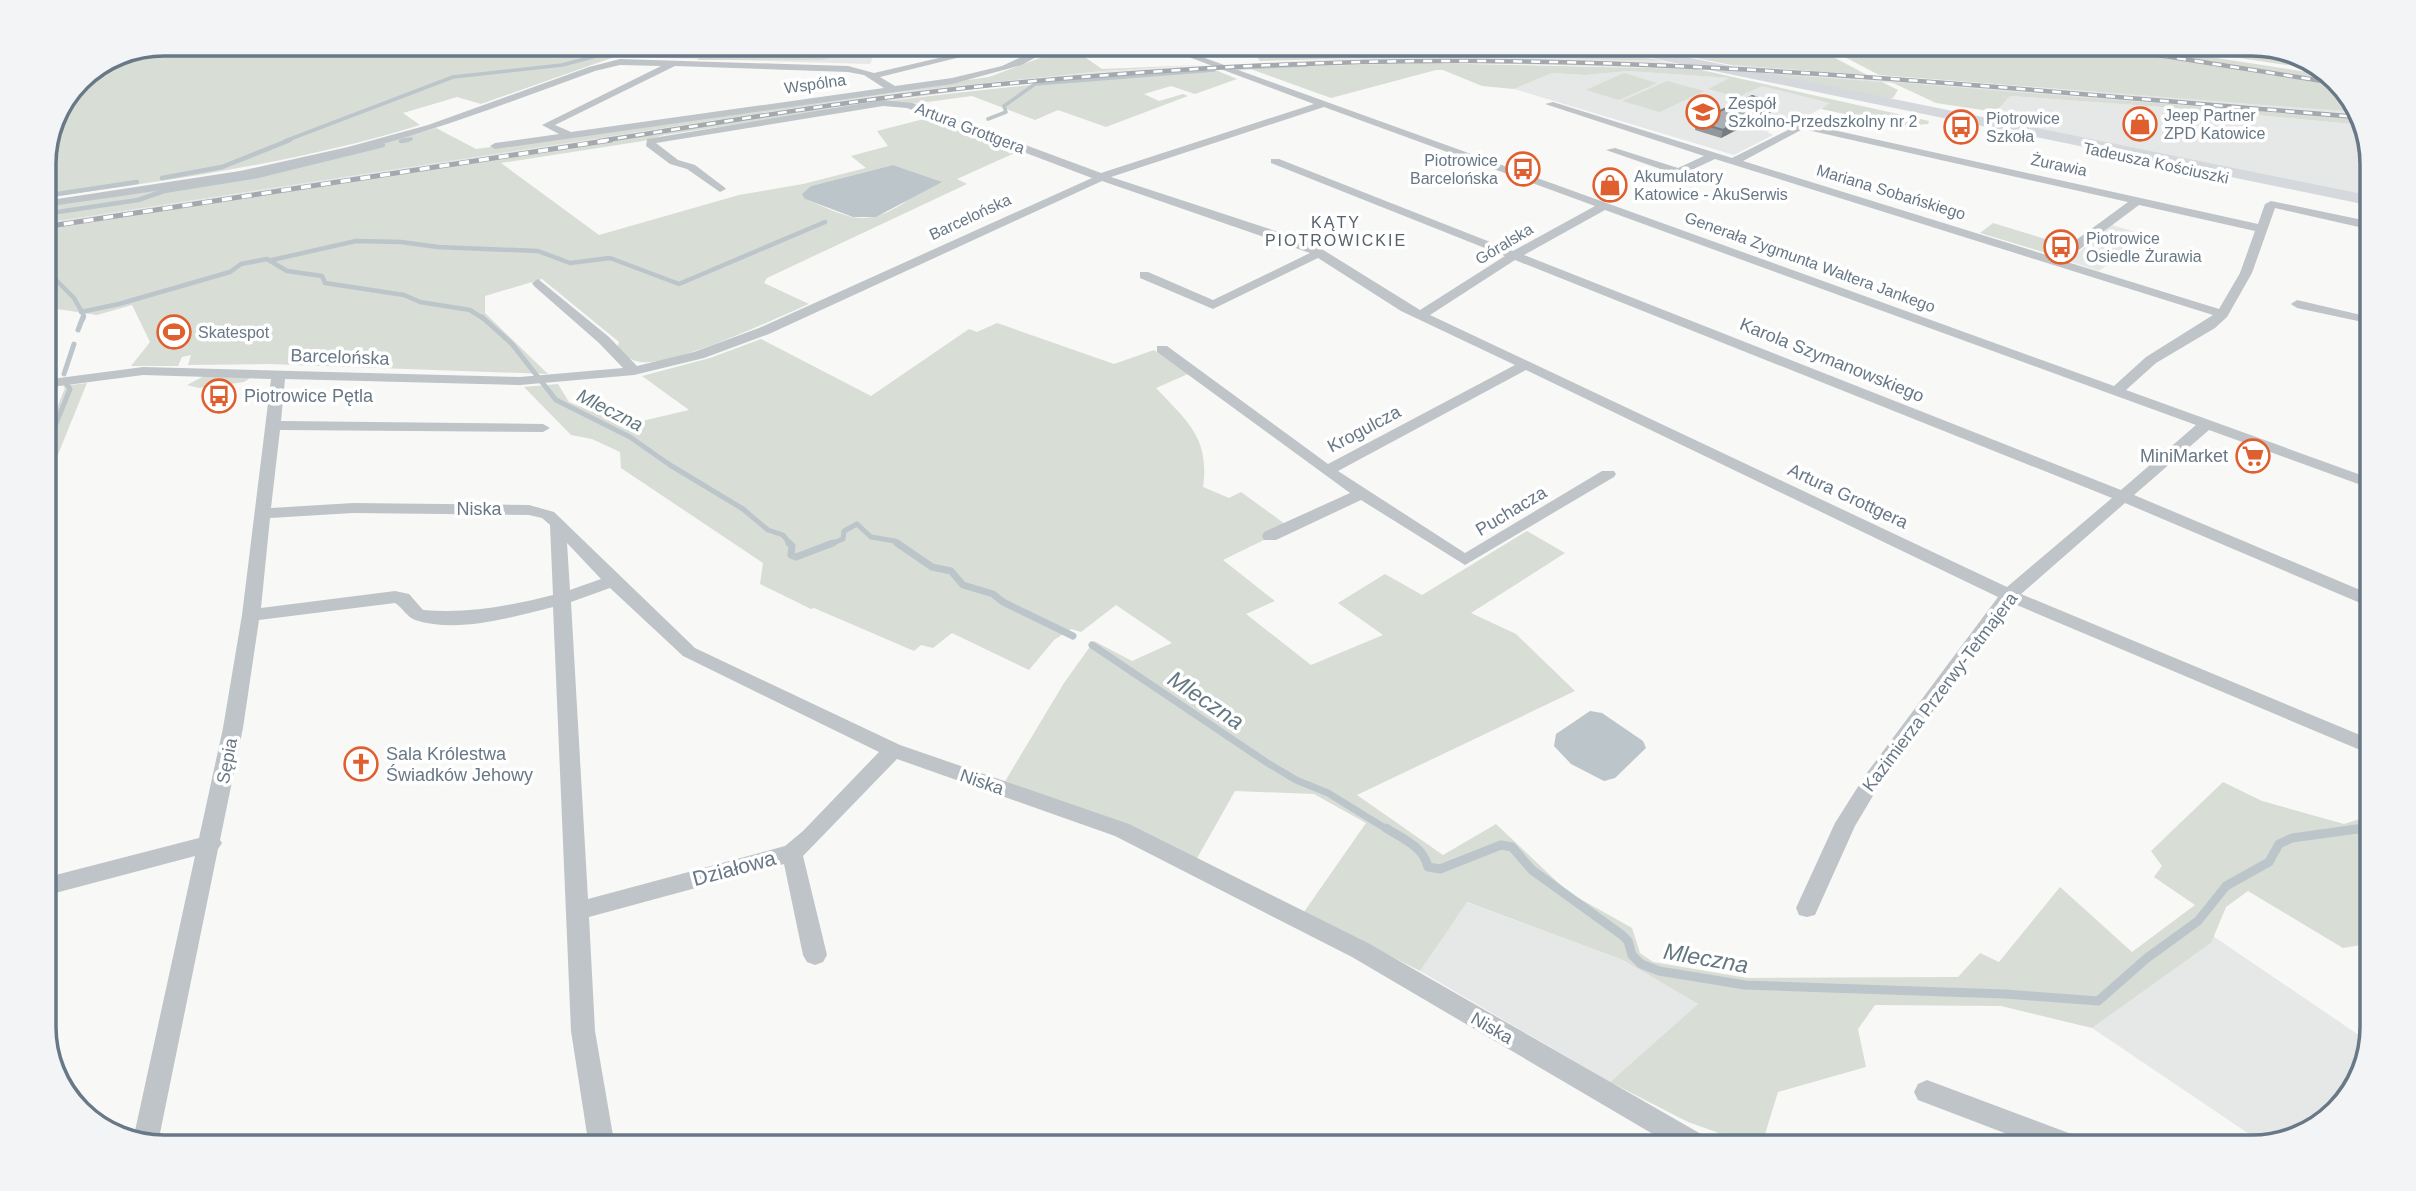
<svg xmlns="http://www.w3.org/2000/svg" width="2416" height="1191" font-family="Helvetica,sans-serif">
<style>
.built{fill:#e6e7e7}
.green{fill:#d8ddd5;fill-rule:evenodd}
.water{fill:#bbc5ca}
.lines{fill:none;stroke-linecap:round;stroke-linejoin:round}
.stream-far4{stroke:#bbc5ca;stroke-width:3.5}
.stream-far3{stroke:#bbc5ca;stroke-width:4.5}
.stream-far2{stroke:#bbc5ca;stroke-width:5}
.stream-far1{stroke:#bbc5ca;stroke-width:7}
.stream{stroke:#bbc5ca;stroke-width:9}
.minor{fill:#bfc4c8;fill-rule:evenodd}
.primary{fill:#d5d9dd;fill-rule:evenodd}
.rail-far1-casing{stroke:#a3a9af;stroke-width:4.5}
.rail-casing{stroke:#a3a9af;stroke-width:5}
.rail-far1{stroke:#fff;stroke-width:2.5;stroke-dasharray:9;stroke-linecap:butt}
.rail{stroke:#fff;stroke-width:3.5;stroke-dasharray:10;stroke-linecap:butt}
.wall{fill:#90989d}
.shaded-wall{fill:#767c80}
.building{fill:#a8b1b7;stroke:#767c80;stroke-width:2}
.labels{text-anchor:middle;dominant-baseline:central;stroke-width:7;stroke-linejoin:round;paint-order:stroke}
.far-street-label{font-size:16px;fill:#687886;stroke:#fff}
.far-poi-label{font-size:16px;fill:#687886;stroke:#fff;text-anchor:start}
.far-neighbourhood-label{font-size:16px;letter-spacing:2px;fill:#56616c;stroke:#fff}
.street-label{font-size:18px;fill:#687886;stroke:#fff}
.poi-label{font-size:18px;fill:#687886;stroke:#fff;text-anchor:start}
.water-label{font-size:19px;font-style:italic;fill:#647882;stroke:#fff}
.near-street-label{font-size:21px;fill:#687886;stroke:#fff}
.near-water-label{font-size:23px;font-style:italic;fill:#647882;stroke:#fff}
.rim{fill:none;stroke:#687886;stroke-width:3.5}
</style>
<rect width="100%" height="100%" fill="#f8f8f6"/>
<!-- built -->
<path class="built" d="M565 44H898L876 50 870 64 628 57Z
M1204 44H1563L1600 52 1509 56 1662 61 1697 69 1470 63 1331 64 1213 69 1006 85 751 119 44 229V223L900 92 1103 71 1400 56 1343 55 1322 50 1226 51Z
M2077 44H2097L2334 81 2338 85Z
M2188 44H2252L2305 56 2312 62Z
M1731 65 2276 105 2357 112 2360 120 1764 73Z
M1628 71 1731 78 1831 103 1785 128 1778 126 1767 132 1773 135 1734 155 1514 89 1552 73 1585 75Z
M2010 96 2216 111 2362 125 2372 156V197L1990 120Z
M2112 225 2136 232 2116 243 2129 248 2099 271 2068 261Z
M1466 902 1623 960 1698 1004 1610 1082 1420 971Z
M2213 936 2369 1042 2360 1080 2319 1127 2264 1144 2092 1028 2211 943Z"/>
<!-- green -->
<path class="green" d="M164 44H684L620 55 481 104 457 97 403 113 420 125C297 163 171 180 44 198V156L79 79 118 53Z
M739 44H866L867 50 821 60H697L703 54Z
M1066 44 1102 69 1203 65 1103 71 900 92 44 223V206C176 186 307 164 436 128L476 149 989 77 1045 56Z
M1542 44H1582L1662 61 1481 56 1599 53 1584 48 1578 52Z
M1626 44H1809L1867 75 1731 65Z
M1820 44H2077L2338 85 2352 97 2357 112 1879 75Z
M2097 44H2126L2326 75 2334 81Z
M2145 44H2175L2315 65 2321 70Z
M1322 50 1343 55 1426 56 1260 61 1253 51Z
M1421 63 1697 69 1929 121 1928 124 1901 126 1821 109 1830 103 1762 86 1738 97 1708 89 1730 78 1628 71 1585 75 1552 73 1514 89 1482 86 1443 70H1436L1331 98 1248 68Z
M1213 69 1237 79 1195 94 1171 86 1144 94 1159 101 1183 94 1188 96 1106 127 1058 110 1035 120 972 96 912 104 889 102 664 135 643 141 501 163 599 235 739 195 803 184 866 168 851 156 888 146 877 131 924 119 1019 151 957 179 967 184 767 278 764 283 809 304C774 319 674 367 640 362 629 360 625 355 617 348L619 342 542 279 485 296V313L548 374 269 364 188 365 191 355 182 357 178 366H131L150 342 132 305 97 315 44 307V229C432 168 820 97 1213 69ZM893 165 936 180C912 196 884 224 852 217 836 213 820 205 805 199L811 186Z
M1624 73 1657 83 1619 100 1586 90Z
M1764 73 1882 82 1898 90 1893 98 1886 99Z
M1667 81 1704 91 1660 112 1622 101Z
M1891 82 2328 117 2360 120 2362 125 2216 111 2010 96 1996 112 1936 103Z
M1993 223 2058 243 2046 253 1980 233Z
M997 323 1114 364 1154 350 1188 374 1156 388C1187 421 1210 438 1203 487L1229 498 1241 492 1285 524 1268 538 1223 560 1275 601 1246 614 1311 665 1383 635 1338 603 1385 574 1422 595 1527 531 1565 553 1471 613 1516 634 1575 691 1357 795 1443 855 1496 824 1568 892 1632 928 1640 953 1653 962 1747 978 1958 977 1980 953 1999 962 2060 887 2132 952 2195 905 2154 877 2162 866 2151 851 2223 782 2262 801 2344 824 2372 815V916L2366 924 2372 935V943L2343 948 2248 891 2226 907 2211 943 2092 1028 2001 1006 1875 1005 1858 1029 1866 1067 1778 1092 1761 1147H1758L1688 1122 1610 1082 1698 1004 1623 960 1467 902 1420 971 1304 912 1366 823 1314 794 1235 791 1196 860 1004 783 1064 683 1094 641 1132 661 1172 643 1116 605 1081 632 1071 629 1054 640 1029 670 952 633 933 648 921 645 914 651 814 608 811 609 760 584 763 563 621 468 620 452 592 439 571 435 524 387 558 384 569 402 625 425 689 410 642 376 710 358 761 339 871 396 969 329 977 332Z
M204 376 250 378 244 382 199 388 187 385Z
M87 383 48 479 44 489V440L65 388 63 386Z"/>
<!-- water -->
<path class="water" d="M893 165 942 182 876 217H853L805 199 802 194 811 186Z
M1590 711 1602 713 1643 741 1646 748 1615 778 1604 781 1571 764 1554 746 1556 734Z"/>
<g class="lines">
<!-- stream-far4 -->
<path class="stream-far4" d="M681 44 698 48
M712 50 734 51
M609 52 675 44
M1237 68 1307 65
M988 119 1006 112 1004 106 1035 84 1214 70
M285 141 453 77 562 65 604 54
M401 141 411 139"/>
<!-- stream-far3 -->
<path class="stream-far3" d="M401 141 408 140
M162 178 222 167 290 140
M44 196 137 182
M44 214 138 200 164 191 257 176 383 145
M272 260 356 241 401 242 438 247 538 251 570 263 610 258 679 284 825 222
M44 268 74 298 84 316 83 319
M81 312 119 304 230 272 241 264 267 259 287 271 322 276 325 283 404 295 420 302 470 310 484 319"/>
<!-- stream-far2 -->
<path class="stream-far2" d="M482 317 512 344 556 400 630 437 670 465 743 509 768 530 783 535 791 545
M78 330 83 317
M64 374 74 344
M44 453 70 389 67 385
M828 545 843 539 844 531 857 524 871 537 895 541 898 545"/>
<!-- stream-far1 -->
<path class="stream-far1" d="M789 543 792 546 791 555 796 557 833 543
M897 543 932 567 951 571 963 585 993 594 1003 602 1073 636
M1092 645 1266 762 1296 780 1328 793 1388 830
M2355 830 2372 827"/>
<!-- stream -->
<path class="stream" d="M1386 828C1403 839 1423 846 1428 867L1440 869 1501 845 1512 847 1532 870 1622 935 1628 941 1632 955 1641 964 1659 971 1745 985 2005 994 2098 1001 2147 958 2198 921 2226 886 2269 862 2279 844 2292 838 2364 828"/>
<!-- minor -->
<path class="minor" d="M999 44H1013L880 77 895 86 952 78 1002 66 1049 44H1059L1022 65 952 84 495 149 490 146 495 143 559 134 542 125 661 66 620 65 595 71C515 100 436 131 353 152 252 179 147 192 44 207V201L240 171 348 147 428 125 589 67 620 59 848 66 874 73ZM675 66 848 72 864 75 884 88 571 132 555 125Z
M1154 44H1166L2114 386 2146 357 2213 315 1715 159 1683 174H1675L1606 150 1615 148 1678 168 1704 156 1545 104 1553 102 1732 158 1802 123 2258 224 2265 204 2271 201 2372 222V230L2275 208 2252 273 2227 317 2215 328 2156 363 2126 390 2372 479V489L2209 430 2134 495 2372 595V608L2125 503 2021 594 2372 740V755L2012 603 1880 784 1855 826 1815 915 1807 917 1799 915 1796 908 1835 823 1866 774 1998 597 1526 370 1338 471 1465 553 1602 471H1614L1616 474 1614 477 1465 565 1361 500 1276 540H1264L1262 536 1264 532 1350 493 1157 352V346H1167L1328 464 1515 365 1401 311 1318 258 1213 309 1140 278V272H1148L1213 300 1310 253 1102 181 769 334 704 358 634 375 520 385 285 379 281 421 543 424 550 428 543 432 280 430 271 508 353 503 529 505 554 512 695 648 900 745 1129 824 1368 943 1708 1138 1712 1147H1675L1352 957 1115 836 897 759 803 856 827 955 823 962 815 965 807 962 803 955 784 864 589 917 595 1031 615 1147H589L571 1031 553 607C512 617 458 634 415 620 407 617 402 607 395 603L259 620 243 728 220 840 222 843 218 849 158 1143 157 1146 133 1140 195 856 44 896V878L199 838 223 728 242 615 271 379 143 375 44 388V380L143 367 520 377 623 368 599 343 534 286 532 283 538 279 609 337 637 366 694 352 759 328 1092 178 907 108 883 106 656 143 678 160 695 165 724 187 726 189 720 192 687 169 670 164 646 146 647 139 883 100 912 103 1101 173 1314 104ZM1324 107 1595 206 1513 251 1279 159H1271V163L1505 256 1420 310 1312 243 1111 177ZM1803 129 2128 202 2053 257 1743 161ZM2139 205 2255 231 2240 273 2219 309 2064 261ZM1605 210 2196 425 2121 490 1524 255ZM1515 260 2112 498 2007 587 1430 315ZM353 513 529 515 542 518 550 525 553 595C509 606 468 614 423 610L409 594 395 591 261 608 270 518ZM567 543 601 579 570 590ZM610 588 683 656 879 752 803 831 785 846 588 899 571 602Z
M2367 281 2372 283V324L2297 308 2291 304 2297 300 2361 315V285Z
M1927 1080 2082 1138 2086 1147H2041L1918 1100 1914 1092 1918 1084Z"/>
<!-- primary -->
<path class="primary" d="M1595 44H1622L2372 196V206L1602 48Z"/>
<defs>
<path id="rail-far1" d="M2088 44 2335 83
M600 141C737 120 874 96 1013 83 1166 69 1320 60 1474 61 1769 62 2064 94 2359 117"/>
<path id="rail" d="M44 227 611 140"/>
</defs>
<!-- rail-far1 casing -->
<use href="#rail-far1" class="rail-far1-casing"/>
<!-- rail casing -->
<use href="#rail" class="rail-casing"/>
<!-- rail-far1 -->
<use href="#rail-far1" class="rail-far1"/>
<!-- rail -->
<use href="#rail" class="rail"/>
</g>
<!-- wall -->
<path class="wall" d="M1775 110 1721 138 1695 130 1696 122Z"/>
<!-- shaded-wall -->
<path class="shaded-wall" d="M1776 103 1775 110 1721 138 1723 130Z"/>
<!-- building -->
<path class="building" d="M1752 96 1776 103 1723 130 1696 122Z"/>
<!-- icons -->
<defs>
<symbol id="school-ring" viewBox="-11 -11 22 22"><circle r="9.5" fill="#fff" stroke="#e05f2f" stroke-width="1.5"/><path d="M0-5L7-2L0 1L-7-2ZM-4 1L0 2.5L4 1V4Q0 6-4 4Z" fill="#e05f2f"/></symbol>
<symbol id="shop-ring" viewBox="-11 -11 22 22"><circle r="9.5" fill="#fff" stroke="#e05f2f" stroke-width="1.5"/><path d="M-5-2.5h2.3a2.7 3.5 0 0 1 5.4 0H5L5.5 6h-11ZM-1.5-2.5h3a1.5 2.3 0 0 0-3 0Z" fill="#e05f2f"/></symbol>
<symbol id="bus-ring" viewBox="-11 -11 22 22"><circle r="9.5" fill="#fff" stroke="#e05f2f" stroke-width="1.5"/><path d="M-5-6H5V4H4V6H2V4H-2V6H-4V4H-5ZM-3.5-4V0h7V-4ZM-3.5 1.2v1.5H-2V1.2ZM2 1.2v1.5H3.5V1.2Z" fill="#e05f2f"/></symbol>
<symbol id="stadium-ring" viewBox="-11 -11 22 22"><circle r="9.5" fill="#fff" stroke="#e05f2f" stroke-width="1.5"/><path d="M0-5a6.5 5 0 1 0 0 10a6.5 5 0 1 0 0-10ZM-3.5-1.8h7v3.6h-7Z" fill="#e05f2f"/></symbol>
<symbol id="supermarket-ring" viewBox="-11 -11 22 22"><circle r="9.5" fill="#fff" stroke="#e05f2f" stroke-width="1.5"/><path d="M-6-5.5h2.5l.6 2H6L4.5 2H-2.5L-4.4-4H-6ZM-1.5 3.2a1.3 1.3 0 1 0 .1 0ZM3 3.2a1.3 1.3 0 1 0 .1 0Z" fill="#e05f2f"/></symbol>
<symbol id="church-ring" viewBox="-11 -11 22 22"><circle r="9.5" fill="#fff" stroke="#e05f2f" stroke-width="1.5"/><path d="M-1.2-6h2.4v3.5h3.3v2.4h-3.3V6h-2.4V-.1h-3.3v-2.4h3.3Z" fill="#e05f2f"/></symbol>
</defs>
<g fill-rule="evenodd">
<use href="#school-ring" x="1684" y="93" width="38" height="38"/>
<use href="#shop-ring" x="2121" y="105" width="38" height="38"/>
<use href="#bus-ring" x="1942" y="108" width="38" height="38"/>
<use href="#bus-ring" x="1504" y="150" width="38" height="38"/>
<use href="#shop-ring" x="1591" y="166" width="38" height="38"/>
<use href="#bus-ring" x="2042" y="228" width="38" height="38"/>
<use href="#stadium-ring" x="155" y="313" width="38" height="38"/>
<use href="#bus-ring" x="200" y="377" width="38" height="38"/>
<use href="#supermarket-ring" x="2234" y="437" width="38" height="38"/>
<use href="#church-ring" x="342" y="745" width="38" height="38"/>
</g>
<g class="labels">
<!-- far-street labels -->
<g class="far-street-label">
<text transform="translate(815 84) rotate(-8)">Wspólna</text>
<text transform="translate(970 128) rotate(21)">Artura Grottgera</text>
<text transform="translate(2156 163) rotate(12)">Tadeusza Kościuszki</text>
<text transform="translate(2059 165) rotate(12)">Żurawia</text>
<text transform="translate(1891 192) rotate(17)">Mariana Sobańskiego</text>
<text transform="translate(970 217) rotate(-25)">Barcelońska</text>
<text transform="translate(1504 244) rotate(-31)">Góralska</text>
<text transform="translate(1810 262) rotate(20)">Generała Zygmunta Waltera Jankego</text>
</g>
<!-- far-poi labels -->
<g class="far-poi-label">
<text x="1728" y="103">Zespół<tspan x="1728" dy="18">Szkolno-Przedszkolny nr 2</tspan></text>
<text x="2164" y="115">Jeep Partner<tspan x="2164" dy="18">ZPD Katowice</tspan></text>
<text x="1986" y="118">Piotrowice<tspan x="1986" dy="18">Szkoła</tspan></text>
<text x="1498" y="160" text-anchor="end">Piotrowice<tspan x="1498" dy="18">Barcelońska</tspan></text>
<text x="1634" y="176">Akumulatory<tspan x="1634" dy="18">Katowice - AkuSerwis</tspan></text>
<text x="2086" y="238">Piotrowice<tspan x="2086" dy="18">Osiedle Żurawia</tspan></text>
<text x="198" y="332">Skatespot</text>
</g>
<!-- far-neighbourhood labels -->
<g class="far-neighbourhood-label">
<text x="1336" y="222">KĄTY<tspan x="1336" dy="18">PIOTROWICKIE</tspan></text>
</g>
<!-- street labels -->
<g class="street-label">
<text transform="translate(340 357) rotate(2)">Barcelońska</text>
<text transform="translate(1832 360) rotate(22)">Karola Szymanowskiego</text>
<text transform="translate(1364 429) rotate(-28)">Krogulcza</text>
<text transform="translate(1848 496) rotate(25)">Artura Grottgera</text>
<text x="479" y="509">Niska</text>
<text transform="translate(1511 511) rotate(-31)">Puchacza</text>
<text transform="translate(1940 692) rotate(-53)">Kazimierza Przerwy-Tetmajera</text>
<text transform="translate(227 761) rotate(-79)">Sępia</text>
<text transform="translate(982 782) rotate(19)">Niska</text>
<text transform="translate(1492 1028) rotate(30)">Niska</text>
</g>
<!-- poi labels -->
<g class="poi-label">
<text x="244" y="396">Piotrowice Pętla</text>
<text x="2228" y="456" text-anchor="end">MiniMarket</text>
<text x="386" y="754">Sala Królestwa<tspan x="386" dy="21">Świadków Jehowy</tspan></text>
</g>
<!-- water labels -->
<g class="water-label">
<text transform="translate(610 410) rotate(27)">Mleczna</text>
</g>
<!-- near-street labels -->
<g class="near-street-label">
<text transform="translate(734 868) rotate(-15)">Działowa</text>
</g>
<!-- near-water labels -->
<g class="near-water-label">
<text transform="translate(1206 700) rotate(34)">Mleczna</text>
<text transform="translate(1706 958) rotate(10)">Mleczna</text>
</g>
</g>
<!-- crop -->
<path d="M0 0H2416V1191H0ZM164 56H2252A108 108 0 0 1 2360 164V1027A108 108 0 0 1 2252 1135H164A108 108 0 0 1 56 1027V164A108 108 0 0 1 164 56Z" fill="#f3f4f5" fill-rule="evenodd"/>
<path class="rim" d="M164 56H2252A108 108 0 0 1 2360 164V1027A108 108 0 0 1 2252 1135H164A108 108 0 0 1 56 1027V164A108 108 0 0 1 164 56Z"/>
</svg>
